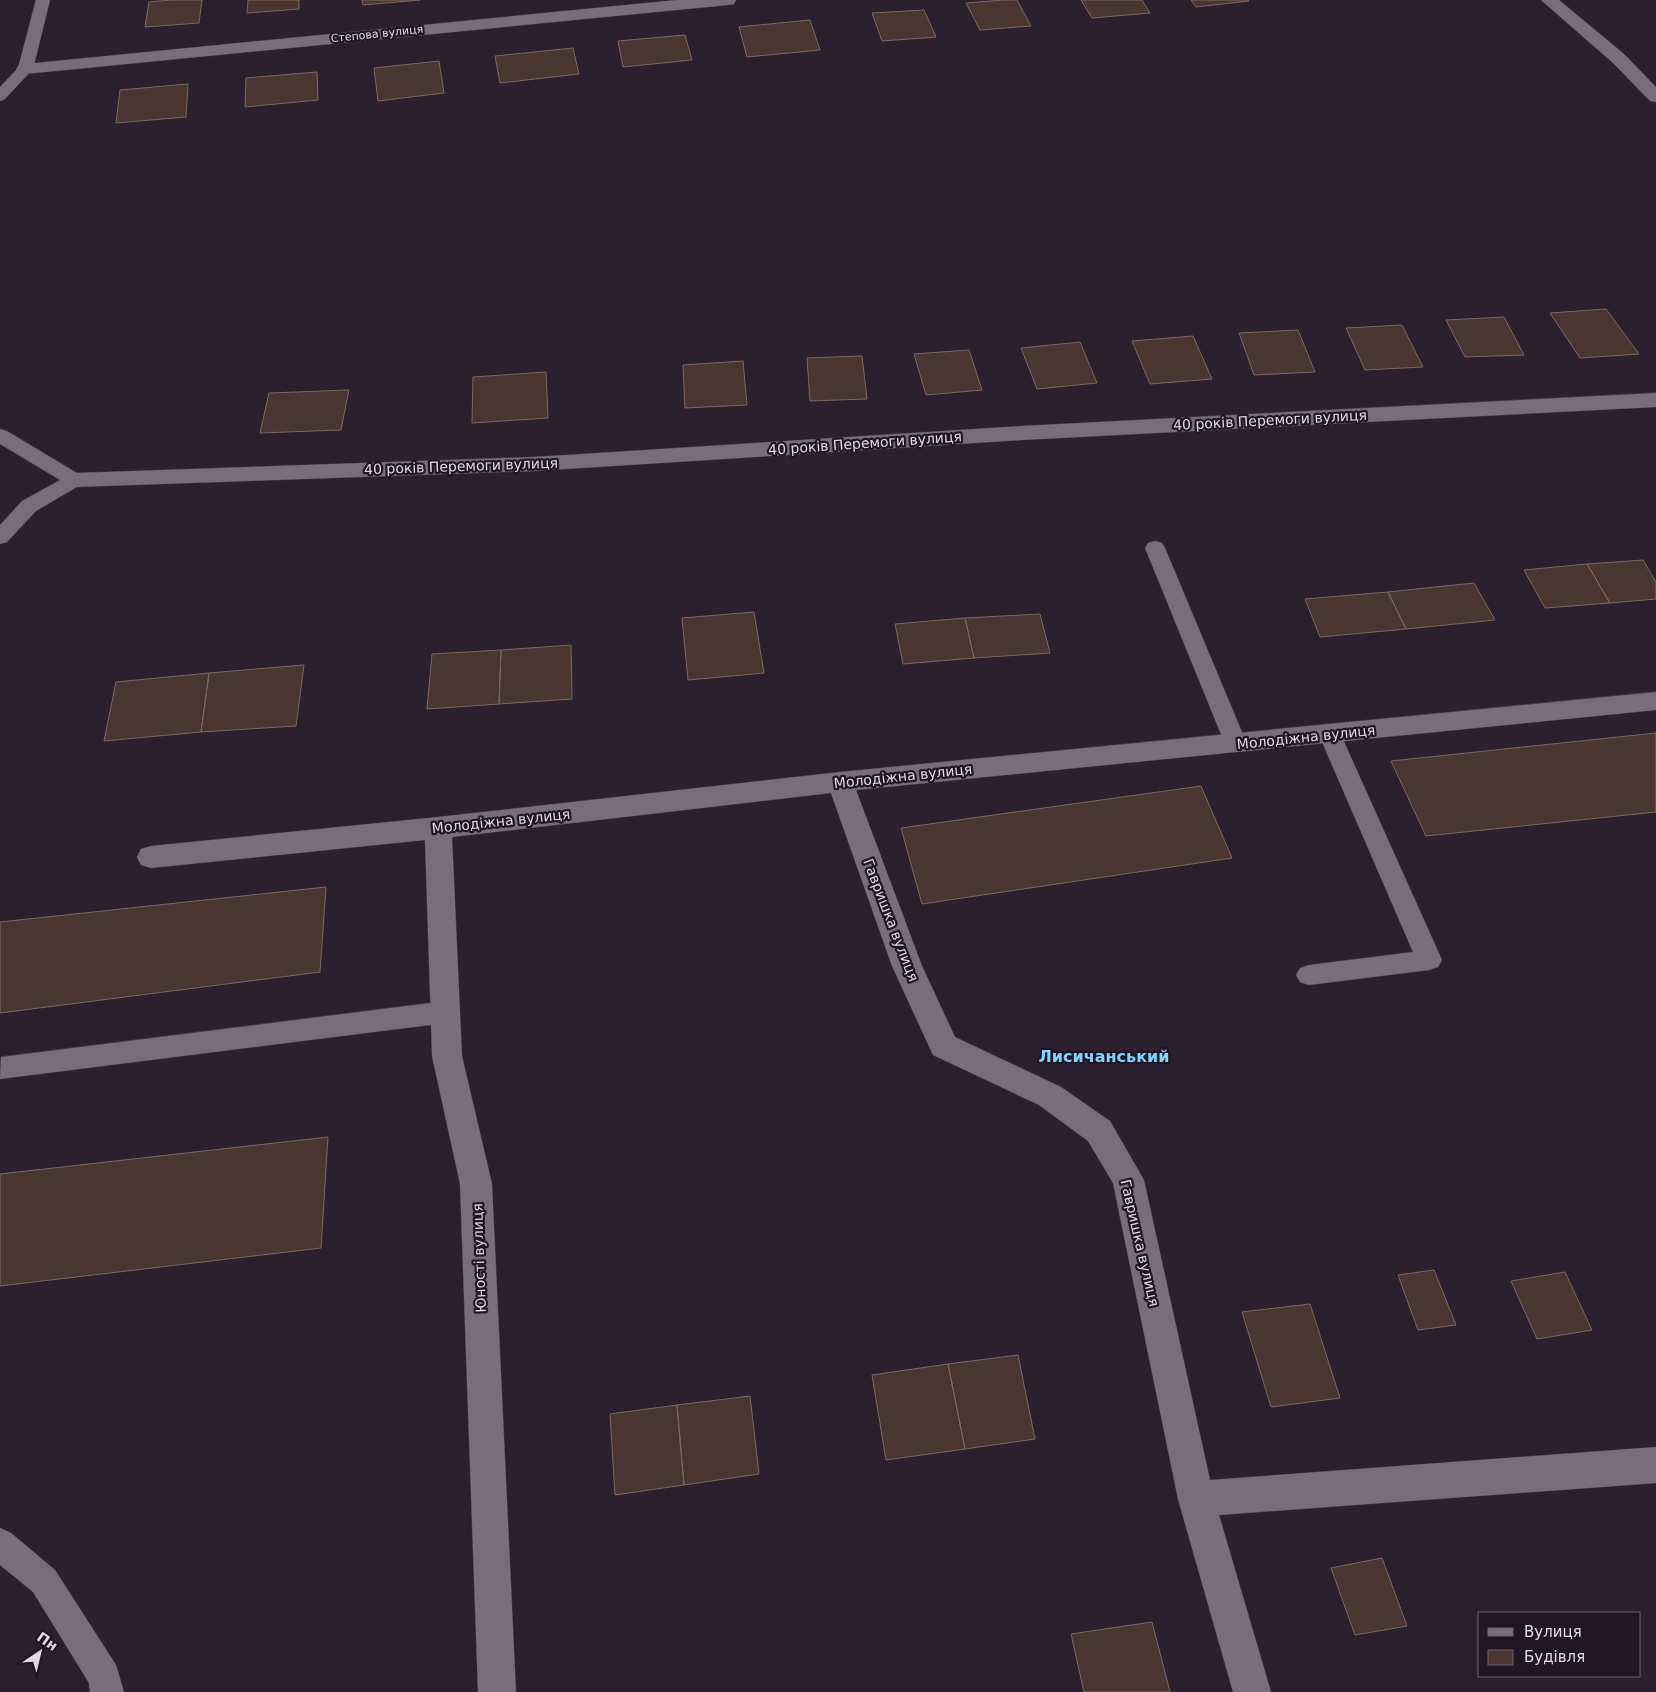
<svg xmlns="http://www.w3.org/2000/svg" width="1656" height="1692" font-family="'DejaVu Sans',sans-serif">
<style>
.building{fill:#4a3631;stroke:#7f6863}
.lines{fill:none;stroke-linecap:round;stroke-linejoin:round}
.lane-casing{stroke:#443b47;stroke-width:1}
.street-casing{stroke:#443b47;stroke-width:1}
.secondary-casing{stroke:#443b47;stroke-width:1}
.lane{fill:#786c7d;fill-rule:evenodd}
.street{fill:#786c7d;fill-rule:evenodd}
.secondary{fill:#786c7d;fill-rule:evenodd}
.labels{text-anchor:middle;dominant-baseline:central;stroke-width:4.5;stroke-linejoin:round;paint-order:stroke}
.far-street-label{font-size:11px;fill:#e0d9e3;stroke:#201624}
.street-label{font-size:14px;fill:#e0d9e3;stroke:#201624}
.quarter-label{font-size:16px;font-weight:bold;fill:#7cd6fa;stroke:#201624}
</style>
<rect width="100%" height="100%" fill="#2a202e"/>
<!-- building -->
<path class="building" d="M171 0H202L199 23 145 27 149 2Z
M248 0H299V9L247 13Z
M362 0H420L363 5Z
M1003 0H1017L1031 26 980 30 966 3Z
M1081 0H1142L1150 13 1092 18Z
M1191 0H1248L1249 1 1196 7Z
M924 10 936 37 882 41 872 13Z
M810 20 820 50 747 57 739 27Z
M685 35 692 60 623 67 618 41Z
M573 48 579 74 500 83 495 56Z
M439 61 444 93 378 101 374 68Z
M317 72 318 100 245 107 246 78Z
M188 84 186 117 116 123 120 90Z
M1606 309 1639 354 1580 358 1550 313Z
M1504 317 1524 355 1465 357 1446 320Z
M1402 325 1423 367 1365 370 1346 328Z
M1298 330 1315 372 1254 375 1239 333Z
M1193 336 1212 379 1150 384 1132 341Z
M1080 342 1097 383 1037 389 1021 348Z
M969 350 982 390 926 395 914 354Z
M862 356 867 399 810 401 807 358Z
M743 361 747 405 685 408 683 365Z
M546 372 548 418 472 423 473 377Z
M349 390 341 430 260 433 269 393Z
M1643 560 1656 582V599L1610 603 1587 564Z
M1587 564 1610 603 1545 608 1524 570Z
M1474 583 1495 620 1406 629 1388 592Z
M1388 592 1406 629 1320 637 1305 599Z
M754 612 764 673 688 680 682 618Z
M1040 614 1050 653 974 658 965 618Z
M965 618 974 658 903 664 895 624Z
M571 645 572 699 499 704 501 650Z
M501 650 499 704 427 709 432 654Z
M304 665 296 726 201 732 209 673Z
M209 673 201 732 104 741 116 682Z
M1656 733V812L1426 836 1391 761Z
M1201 786 1232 858 922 904 901 828Z
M326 887 320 972 0 1013V922Z
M328 1137 321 1248 0 1286V1174Z
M1434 1270 1456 1325 1418 1330 1398 1275Z
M1565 1272 1592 1330 1537 1339 1511 1281Z
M1310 1304 1340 1398 1271 1407 1242 1312Z
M1018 1355 1035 1439 965 1449 948 1364Z
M948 1364 965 1449 886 1460 872 1375Z
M750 1396 759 1474 684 1485 677 1405Z
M677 1405 684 1485 615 1495 610 1414Z
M1382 1558 1407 1626 1355 1635 1331 1568Z
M1152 1622 1170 1692H1084L1071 1634Z"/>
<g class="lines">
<defs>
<path id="lane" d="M36 0H50L33 69 5 99 0 101V87L18 68Z
M0 429 7 431 82 476 85 480 82 484 36 511 7 542 0 544V525L22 501 60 480 0 444Z
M1155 541 1162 543 1165 548 1247 744 1244 750 1236 752 1228 750 1225 744 1145 548 1148 543Z
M1330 727 1338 729 1341 735 1442 960 1438 967 1429 970 1309 985 1300 982 1296 975 1300 968 1309 965 1413 952 1319 735 1322 729Z
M446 1001 455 1004 459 1012 455 1020 446 1023 0 1079 1 1057Z
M0 1528 11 1533 55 1570 116 1665 124 1692H90L89 1683 33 1592 0 1565Z"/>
<path id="street" d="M677 0H736L734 4 728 5 25 74 19 73 16 69 19 65 25 64Z
M1656 393V407L1022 440 534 471 75 487 67 485 64 480 67 475 75 473 534 457 1022 426Z
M1656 692V710L856 790 922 966 955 1037 1061 1087 1110 1121 1144 1180 1210 1480 1656 1447V1483L1219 1515 1271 1692H1233L1178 1499 1113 1183 1088 1141 1039 1105 933 1055 892 966 831 793 452 837 462 1056 492 1184 516 1692H478L460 1184 432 1056 425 840 151 868 141 865 137 857 141 849 151 846 438 817 840 772Z"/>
<path id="secondary" d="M1541 0H1559L1624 54 1656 87V102L1650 101 1612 62Z"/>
</defs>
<!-- lane casing -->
<use href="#lane" class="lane-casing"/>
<!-- street casing -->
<use href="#street" class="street-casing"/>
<!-- secondary casing -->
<use href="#secondary" class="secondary-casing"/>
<!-- lane -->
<use href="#lane" class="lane"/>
<!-- street -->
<use href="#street" class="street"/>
<!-- secondary -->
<use href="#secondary" class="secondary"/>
</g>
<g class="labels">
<!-- far-street labels -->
<g class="far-street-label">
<text transform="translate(377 34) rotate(-6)">Степова вулиця</text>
</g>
<!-- street labels -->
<g class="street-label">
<text transform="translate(1270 420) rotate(-3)">40 років Перемоги вулиця</text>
<text transform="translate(865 443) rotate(-4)">40 років Перемоги вулиця</text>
<text transform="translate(461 466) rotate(-2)">40 років Перемоги вулиця</text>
<text transform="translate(1306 737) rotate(-6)">Молодіжна вулиця</text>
<text transform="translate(903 776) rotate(-6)">Молодіжна вулиця</text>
<text transform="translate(501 821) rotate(-6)">Молодіжна вулиця</text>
<text transform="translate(891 920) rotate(69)">Гавришка вулиця</text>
<text transform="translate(1140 1243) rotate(77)">Гавришка вулиця</text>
<text transform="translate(479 1258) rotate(-92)">Юності вулиця</text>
</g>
<!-- quarter labels -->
<g class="quarter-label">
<text x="1104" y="1056">Лисичанський</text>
</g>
</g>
<!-- legend -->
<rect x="1478" y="1612" width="162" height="65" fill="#201624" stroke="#6d6470"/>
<rect x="1488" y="1628" width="25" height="8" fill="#786c7d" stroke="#6d6470"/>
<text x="1524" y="1637" font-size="15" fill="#e0d9e3">Вулиця</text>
<rect x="1488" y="1650" width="25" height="15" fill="#4a3631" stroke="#6d6470"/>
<text x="1524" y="1662" font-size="15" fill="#e0d9e3">Будівля</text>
<!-- north arrow -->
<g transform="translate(40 1652) rotate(35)" stroke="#201624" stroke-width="4" paint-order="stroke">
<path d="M0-4L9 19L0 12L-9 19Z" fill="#e0d9e3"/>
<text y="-8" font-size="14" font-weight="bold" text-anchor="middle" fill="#e0d9e3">Пн</text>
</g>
</svg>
